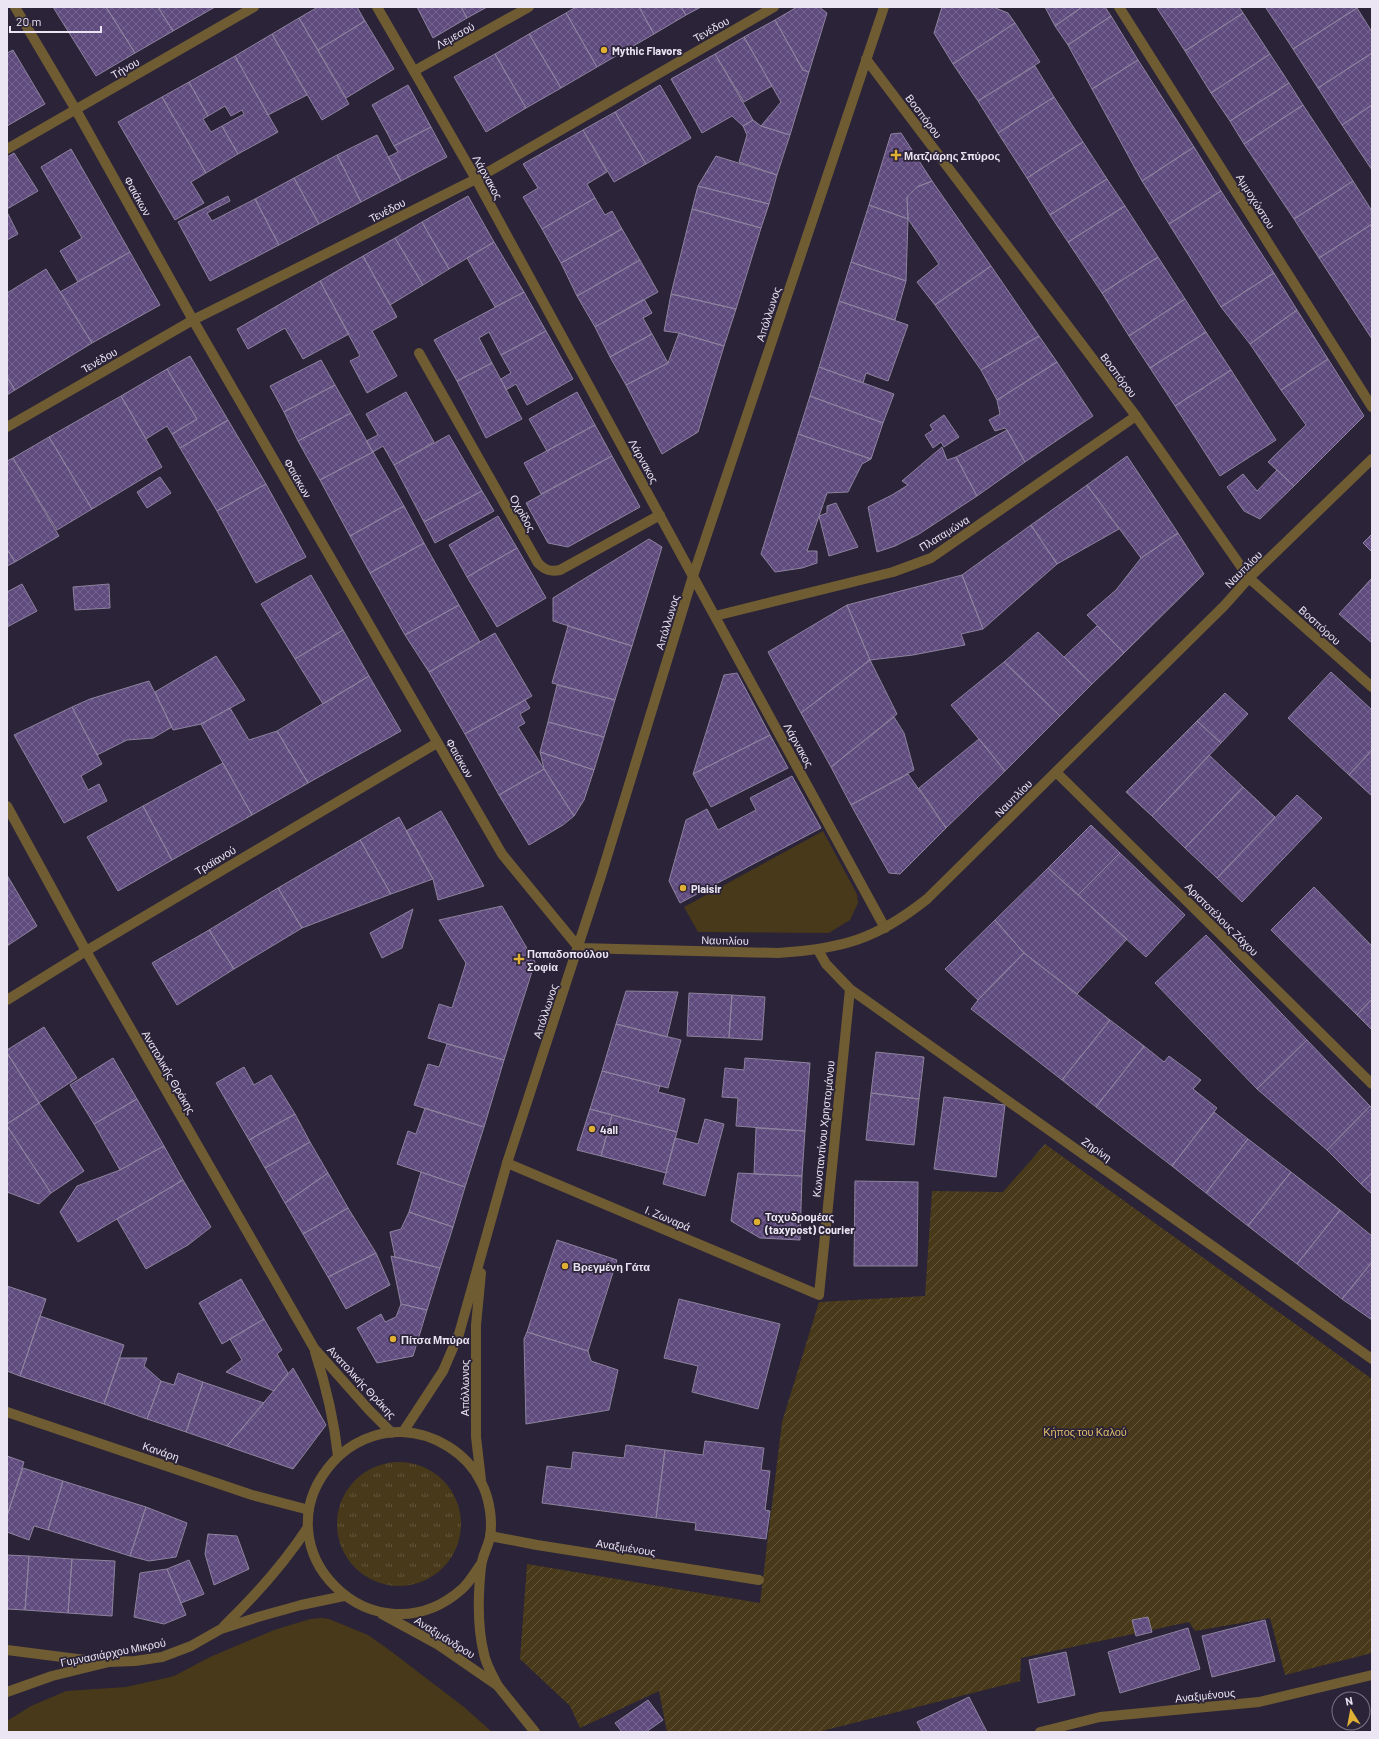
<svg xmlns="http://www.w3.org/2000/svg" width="1379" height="1739" font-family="Barlow,sans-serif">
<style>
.grass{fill:url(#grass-tufts)}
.park{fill:#473919}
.garden{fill:url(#garden-furrows)}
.building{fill:url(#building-cross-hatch);stroke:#8d839e}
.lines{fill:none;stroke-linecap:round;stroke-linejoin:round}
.pedestrian{stroke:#6f5c32;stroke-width:10}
.minor{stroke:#6f5c32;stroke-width:10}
.tertiary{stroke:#6f5c32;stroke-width:10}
.poi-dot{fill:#e0b034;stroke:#2b2338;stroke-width:1.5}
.labels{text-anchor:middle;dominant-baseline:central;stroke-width:3.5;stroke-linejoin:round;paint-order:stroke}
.street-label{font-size:11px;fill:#eae4f3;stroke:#2b2338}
.poi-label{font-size:11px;font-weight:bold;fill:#eae4f3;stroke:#2b2338;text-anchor:start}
.park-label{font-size:11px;fill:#e4be69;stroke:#2b2338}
</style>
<defs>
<pattern id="grass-tufts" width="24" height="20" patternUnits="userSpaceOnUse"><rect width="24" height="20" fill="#473919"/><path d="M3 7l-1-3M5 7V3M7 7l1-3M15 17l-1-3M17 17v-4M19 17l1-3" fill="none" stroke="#62563b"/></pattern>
<pattern id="garden-furrows" width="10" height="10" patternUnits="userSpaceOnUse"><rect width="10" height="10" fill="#473919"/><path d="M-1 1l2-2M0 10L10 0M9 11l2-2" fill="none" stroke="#62563b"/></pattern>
<pattern id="building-cross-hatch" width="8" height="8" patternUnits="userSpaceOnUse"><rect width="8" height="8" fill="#604b7e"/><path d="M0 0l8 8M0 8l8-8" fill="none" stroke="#776591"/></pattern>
</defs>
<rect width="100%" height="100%" fill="#2b2338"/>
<!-- grass -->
<path class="grass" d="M337 1524a62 62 0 1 1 124 0a62 62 0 1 1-124 0Z"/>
<!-- park -->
<path class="park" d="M823 831 857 894 858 903 850 920 829 933 698 932 684 907Z
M322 1618 329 1619 368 1635 388 1649 464 1707 492 1732H7V1721L31 1706 66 1691 126 1687 166 1678 174 1676 210 1657 274 1630 310 1619Z"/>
<!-- garden -->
<path class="garden" d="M1045 1144 1372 1379V1653L1285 1675 1270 1618 1195 1631 1189 1622 1021 1658 1020 1681 818 1732H667L659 1691 580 1728 570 1706 520 1659 527 1564 760 1603 782 1422 819 1302 925 1296 932 1191 1003 1192Z"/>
<!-- building -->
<path class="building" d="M53 7H106L135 53 96 76Z
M106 7H158L173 31 135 53Z
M158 7H215L173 31Z
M318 7H357L365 21 318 50 299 18Z
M417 7H461L467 18 433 38Z
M461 7H487L467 18Z
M576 7H639L654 34 597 67 566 13Z
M639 7H681L686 15 654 34Z
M681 7H701L686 15Z
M797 7H819L827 13 809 72 803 70 775 20Z
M942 7H993L1008 13 1015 23 953 64 934 33Z
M1045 7H1082L1055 26Z
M1082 7H1105L1111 16 1068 45 1055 26Z
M1159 7H1239L1243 13 1185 51 1157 8Z
M1268 7H1356L1357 8 1293 49 1266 8Z
M1357 8 1372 32V53L1318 88 1293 49Z
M566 13 597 67 561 88 529 34Z
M1243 13 1270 54 1211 93 1185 51Z
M1111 16 1138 60 1092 89 1068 45Z
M299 18 349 104 322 120 272 34Z
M775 20 803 70 809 72 790 135 761 126 781 102 744 37Z
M365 21 394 69 346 98 318 50Z
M1015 23 1040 62 978 101 953 64Z
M272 34 307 95 268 115 235 56Z
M529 34 561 88 526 108 495 54Z
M744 37 772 86 744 102 715 54Z
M13 50 45 104 7 126V53Z
M1372 53V105L1342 125 1318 88Z
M495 54 526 108 486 132 454 77Z
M715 54 753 120 743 126 732 116 702 133 671 79Z
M1270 54 1289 83 1230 121 1211 93Z
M235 56 278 132 238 154 222 126 244 114 242 110 231 116 225 106 208 116 189 82Z
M1138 60 1194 147 1142 181 1092 89Z
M1035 66 1054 97 998 133 978 101Z
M189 82 208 116 203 119 211 132 222 126 238 154 206 173 162 97Z
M1289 83 1303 105 1244 144 1230 121Z
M408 85 431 127 394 146 372 105Z
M660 85 691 138 646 164 615 112Z
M162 97 206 173 191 182 204 203 175 220 118 122Z
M1054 97 1083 142 1027 178 998 133Z
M1303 105 1353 181 1294 219 1244 144Z
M1372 105V170L1342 125Z
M615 112 646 164 614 182 583 130Z
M753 120 761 126 790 135 777 175 739 162 747 135 743 126Z
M431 127 447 157 401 181 388 157 398 152 394 146Z
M583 130 607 172 587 184 595 198 542 229 523 197 538 188 523 164Z
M901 133 932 181 917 187 907 197 908 219 869 205 891 134Z
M377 135 401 181 361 202 337 155Z
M1083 142 1107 179 1050 215 1027 178Z
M1194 147 1221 191 1169 224 1142 181Z
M71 149 130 252 78 282 60 251 82 238 41 167Z
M14 153 38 191 7 209V157Z
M337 155 361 202 319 224 294 178Z
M716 156 777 175 769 204 698 186Z
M294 178 319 224 279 245 255 199Z
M1107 179 1125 206 1068 242 1050 215Z
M932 181 991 266 935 305 917 282 939 264 908 219 907 197 917 187Z
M1353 181 1372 211V224L1319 258 1294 219Z
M698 186 769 204 761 228 692 209Z
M1221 191 1274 273 1221 307 1169 224Z
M228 196 230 201 207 213 212 221 255 199 279 245 210 281 178 222Z
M468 196 494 242 449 269 422 222Z
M595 198 605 215 612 211 622 229 561 263 542 229Z
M869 205 908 219 906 281 851 262Z
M1125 206 1158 257 1102 293 1068 242Z
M692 209 761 228 736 309 671 294Z
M7 212 18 234 7 240Z
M422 222 449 269 423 285 395 238Z
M1372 224V339L1319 258Z
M622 229 640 260 577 296 561 263Z
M395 238 423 285 390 305 363 256Z
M494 242 524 292 495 307 467 258Z
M130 252 160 305 92 343 60 292Z
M363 256 397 317 372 331 397 376 367 393 350 361 360 356 320 281Z
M1158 257 1185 299 1129 336 1102 293Z
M640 260 658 292 595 327 577 296Z
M851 262 906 281 895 320 839 301Z
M991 266 1039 336 981 370 935 305Z
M46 269 92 343 15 390 7 377V293Z
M1274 273 1297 310 1250 344 1221 307Z
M320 281 349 334 303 359 285 328 248 349 237 329Z
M524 292 546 331 501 355 489 332 479 338 492 363 457 381 434 340Z
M671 294 736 309 724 346 679 333 664 331Z
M644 299 652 313 643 318 652 334 610 357 595 327Z
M1185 299 1206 332 1150 368 1129 336Z
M839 301 908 325 888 381 866 373 863 383 819 367Z
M1297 310 1328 359 1281 390 1250 344Z
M546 331 573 379 527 405 516 384 506 390 501 379 511 373 501 355Z
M1206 332 1231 370 1175 406 1150 368Z
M679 333 724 346 698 432 662 454 626 385 668 363Z
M652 334 668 363 626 385 610 357Z
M1039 336 1057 362 997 400 981 370Z
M190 356 228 420 180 448 172 434 197 419 167 369Z
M1328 359 1364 416 1294 486 1268 462 1306 425 1281 390Z
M321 360 335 385 284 412 270 386Z
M1057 362 1093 416 1025 462 1007 430 1005 428 995 431 989 420 1000 414 997 400Z
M492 363 522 419 486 438 457 381Z
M819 367 894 394 883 423 810 396Z
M167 369 197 419 172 434 167 426 146 439 121 396Z
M1231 370 1276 440 1220 476 1175 406Z
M7 377 15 390 7 395Z
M335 385 351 413 298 441 284 412Z
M406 392 434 442 394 465 383 446 373 452 366 441 378 435 366 414Z
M577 392 595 425 547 451 529 419Z
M121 396 162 467 92 509 49 437Z
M810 396 883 423 871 459 798 434Z
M351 413 373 452 320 480 298 441Z
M944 415 959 437 944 447 941 442 933 448 925 435 933 430 930 425Z
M228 420 266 484 217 511 180 448Z
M595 425 612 456 541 494 524 463Z
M1007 430 1025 462 977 496 956 457Z
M798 434 871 459 862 464 848 492 827 493 807 551H817V563L802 568 775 572 761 554Z
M449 435 482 491 424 522 394 465Z
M49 437 92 509 57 530 13 458Z
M942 447 947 460 956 457 977 496 919 534 895 546 877 552 868 507 892 495 908 485 902 481Z
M373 452 404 506 350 536 320 480Z
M612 456 640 507 568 547 548 543 526 503Z
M1127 456 1178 533 1141 558 1087 485Z
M13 458 59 536 15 562 7 549V461Z
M1277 470 1294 486 1260 519 1244 511 1227 487 1243 474 1257 491Z
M160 477 171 493 147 508 137 492Z
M266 484 306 557 256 583 217 511Z
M1087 485 1119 529 1057 564 1031 525Z
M482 491 494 511 435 543 424 522Z
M836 503 858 547 829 556 819 516 827 513V506Z
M404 506 424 543 370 573 350 536Z
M498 516 517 548 467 577 449 545Z
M1031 525 1057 564 983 629 962 575Z
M1178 533 1204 574 1124 653 1087 615 1116 590 1141 558Z
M1372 534V552L1363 543Z
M649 539 662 547 632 646 553 621V598Z
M424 543 459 605 405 635 370 573Z
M517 548 546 598 497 627 467 577Z
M7 549 15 562 7 566Z
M311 575 343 630 295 659 261 604Z
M962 575 983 629 961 634 965 645 913 655 870 660 847 605Z
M1372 578V643L1339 614Z
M22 584 37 611 7 627V592Z
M109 584 110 608 75 610 73 587Z
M459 605 480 642 429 672 405 635Z
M847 605 870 660 801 713 768 652Z
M568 626 632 646 615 700 552 683Z
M1097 626 1124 653 1092 684 1064 657Z
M343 630 369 676 323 704 295 659Z
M1038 632 1092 684 1060 716 1004 662Z
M495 633 532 696 465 734 429 672Z
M216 656 245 700 201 724 173 730 155 692Z
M870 660 897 714 831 767 801 713Z
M1004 662 1060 716 1005 771 951 705Z
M1331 672 1372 710V750L1349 775 1288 718Z
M737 673 770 735 693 774 724 675Z
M369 676 401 731 308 783 277 731Z
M149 681 172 727 153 738 127 740 97 755 72 707 90 699Z
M557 685 615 700 604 737 548 722Z
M1225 693 1248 714 1221 743 1197 721Z
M525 700 530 708 520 714 525 723 518 727 544 769 499 795 465 734Z
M72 707 102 764 81 776 88 790 99 784 107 801 64 823 14 735Z
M230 708 249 740 277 731 308 783 252 815 201 724Z
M894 717 904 733 914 770 851 805 831 767Z
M1197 721 1221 743 1152 816 1126 792Z
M548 722 604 737 594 770 540 752Z
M770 735 788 768 711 807 693 774Z
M979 739 1005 771 946 828 919 788Z
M1372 750V796L1349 775Z
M540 752 594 770 584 800 574 816 544 769Z
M1209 755 1243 787 1185 848 1152 816Z
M223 763 252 815 172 860 143 806Z
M544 769 574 816 563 825 529 845 499 795Z
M908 774 946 828 900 874 889 873 851 805Z
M792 776 821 828 680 903 669 881 686 820 707 809 718 830 756 810 750 798Z
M1243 787 1275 817 1217 878 1185 848Z
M1297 795 1322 818 1242 902 1217 878Z
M143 806 172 860 118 891 87 837Z
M441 811 484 886 438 900 433 879 406 831Z
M399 817 433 879 391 894 360 840Z
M1091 825 1120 853 1078 895 1048 868Z
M360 840 391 894 302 928 278 888Z
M1120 853 1185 915 1146 957 1078 895Z
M1048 868 1127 939 1077 994 1024 953 995 920Z
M7 875 37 926 7 946Z
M1314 887 1372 946V999L1357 1015 1271 930Z
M278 888 302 928 234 969 209 930Z
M502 906 535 962 504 1060 428 1038 439 1004 452 1008 466 963 439 920Z
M413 909 402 948 382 958 370 933Z
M995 920 1024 953 978 1000 945 969Z
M209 930 234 969 177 1005 152 963Z
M1206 935 1307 1040 1257 1089 1155 983Z
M1024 953 1110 1020 1062 1080 971 1009 978 1000Z
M626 991 678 992 667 1037 616 1024Z
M689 993 732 995 729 1038 687 1036Z
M732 995 765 997 762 1040 729 1038Z
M1372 999V1030L1357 1015Z
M1110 1020 1144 1046 1096 1107 1062 1080Z
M616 1024 681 1040 668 1088 602 1071Z
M44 1027 77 1078 39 1103 7 1053V1050Z
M1307 1040 1370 1106 1327 1150 1257 1089Z
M447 1044 504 1060 484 1127 414 1105 428 1064 439 1067Z
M1144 1046 1164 1062 1169 1056 1201 1080 1193 1089 1217 1108 1172 1166 1096 1107Z
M876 1052 924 1057 919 1099 871 1093Z
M7 1053 39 1103 7 1124Z
M113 1058 137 1099 94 1124 70 1085Z
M745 1058 810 1063 805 1131 736 1126 738 1098 722 1097 725 1068 744 1070Z
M244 1067 254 1085 271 1075 295 1114 249 1140 216 1083Z
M602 1071 660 1086 658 1092 685 1099 677 1132 590 1109Z
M871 1093 919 1099 914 1145 866 1140Z
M944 1097 1005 1105 996 1177 934 1169Z
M137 1099 164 1146 120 1170 94 1124Z
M39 1103 84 1171 51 1193 7 1126V1124Z
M1370 1106 1372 1108V1173L1361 1184 1327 1150Z
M425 1108 484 1127 465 1187 397 1164 408 1131 416 1134Z
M590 1109 612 1115 601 1156 577 1150Z
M1214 1112 1248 1139 1206 1193 1172 1166Z
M295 1114 310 1142 265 1168 249 1140Z
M612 1115 677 1132 666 1173 601 1156Z
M705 1119 724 1124 705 1196 663 1184 675 1138 698 1144Z
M7 1126 51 1193 39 1204 7 1192Z
M756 1128 805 1131 802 1176 754 1174Z
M1248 1139 1291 1172 1248 1226 1206 1193Z
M310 1142 328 1173 285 1203 265 1168Z
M164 1146 183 1180 78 1242 60 1212 77 1186 120 1170Z
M421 1172 465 1187 453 1227 409 1212Z
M1291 1172 1340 1210 1297 1264 1248 1226Z
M328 1173 348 1208 303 1234 285 1203Z
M738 1173 802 1176 800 1240 760 1238 731 1221Z
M1372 1173V1194L1361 1184Z
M183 1180 211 1227 188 1245 146 1269 117 1219Z
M855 1181 918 1182 917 1266H854Z
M348 1208 376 1253 328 1277 303 1234Z
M1340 1210 1372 1236V1262L1342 1299 1297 1264Z
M409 1212 453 1227 440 1268 395 1257 390 1232 401 1229Z
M557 1240 617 1260 588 1351 527 1332Z
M376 1253 390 1285 346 1309 328 1277Z
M391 1256 440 1268 427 1310 401 1304Z
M1372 1262V1320L1342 1299Z
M241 1279 264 1319 222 1344 199 1303Z
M7 1286 46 1299 20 1376 7 1371Z
M679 1299 780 1324 758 1409 692 1392 698 1366 664 1358Z
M401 1304 427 1310 413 1356 377 1363 357 1328 381 1314 385 1322 396 1317Z
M40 1316 124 1345 104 1404 20 1376Z
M264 1319 282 1350 277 1354 288 1373 274 1391 226 1372 242 1360 230 1339Z
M527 1332 588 1351 591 1361 618 1370 609 1410 526 1424 524 1339Z
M120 1358H147L144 1366 161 1381 147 1419 104 1404Z
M293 1368 326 1425 293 1469 227 1446Z
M178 1373 203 1382 186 1432 147 1419 161 1381 174 1385Z
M203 1382 264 1403 227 1446 186 1432Z
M705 1441 764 1448 761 1470 770 1471 765 1510 770 1511 766 1539 695 1530 696 1523 656 1518 665 1450 703 1455Z
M626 1445 665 1450 656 1518 542 1503 547 1466 571 1469 573 1452 624 1458Z
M7 1456 24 1462 7 1516Z
M23 1468 63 1481 48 1530 34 1526 29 1540 7 1532V1516Z
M63 1481 146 1507 130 1556 48 1530Z
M146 1507 187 1523 176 1557 149 1561 130 1556Z
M208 1534 237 1536 249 1569 214 1585 205 1554Z
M7 1555 29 1556 25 1610 7 1609Z
M29 1556 72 1559 68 1613 25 1610Z
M72 1559 115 1561 112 1616 68 1613Z
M189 1560 204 1594 181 1603 167 1569Z
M167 1569 186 1615 164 1624 134 1617 140 1573Z
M1148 1617 1152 1632 1136 1636 1132 1620Z
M1265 1620 1275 1661 1212 1677 1202 1636Z
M1188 1628 1200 1669 1120 1693 1108 1652Z
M1066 1652 1075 1695 1038 1703 1029 1660Z
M969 1697 987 1732H922L917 1722Z
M648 1700 663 1720 646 1732H622L615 1723Z"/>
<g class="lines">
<!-- pedestrian -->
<path class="pedestrian" d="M414 71 529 7"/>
<!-- minor -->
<path class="minor" d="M15 7 76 110 193 320 502 854 579 948
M377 7 476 179 885 928
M1119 7 1372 407
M7 149 254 7
M419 353 538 563C545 570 550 572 560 570L660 515
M7 427 193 320 476 179 774 7
M715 616 893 572 931 558 1136 416
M1056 772 1372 1084
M818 950 826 964 850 989 1372 1359
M7 1000 86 951 437 743
M507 1163 819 1295 850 989
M490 1536 537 1545 759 1580
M1040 1732 1100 1717 1259 1702 1372 1675"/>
<!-- tertiary -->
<path class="tertiary" d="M866 59 1136 416 1249 578 1372 687
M7 806 86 951 314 1348 369 1410 392 1433
M579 948 778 953C842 949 877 939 927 899L1224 606 1249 578 1372 459
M315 1352C326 1386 334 1420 338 1456
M7 1412 252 1495 309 1510
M403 1432 443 1371 459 1334 507 1163 601 876 693 576 884 7
M481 1480 476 1437V1325L481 1273
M481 1564C475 1572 470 1582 462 1589 375 1666 255 1549 333 1462 350 1443 376 1431 402 1432 434 1433 467 1453 481 1482 489 1497 493 1519 490 1537 488 1547 482 1556 481 1567 478 1595 477 1626 484 1654 486 1665 493 1676 498 1686
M382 1614 437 1644 498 1686 535 1732
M224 1626C256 1595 284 1564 308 1527
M7 1650 101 1662
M7 1692 52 1676 109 1662 135 1661 162 1657 191 1646 221 1629 258 1617 301 1605 344 1596"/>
</g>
<!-- markers -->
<g class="poi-dot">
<circle cx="604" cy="50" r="4"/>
<path d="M894 149h4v4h4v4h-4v4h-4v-4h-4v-4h4z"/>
<circle cx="683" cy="888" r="4"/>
<path d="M517 953h4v4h4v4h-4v4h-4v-4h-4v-4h4z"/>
<circle cx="592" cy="1129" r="4"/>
<circle cx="757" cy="1222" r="4"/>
<circle cx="565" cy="1266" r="4"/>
<circle cx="393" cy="1339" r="4"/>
</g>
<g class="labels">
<!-- street labels -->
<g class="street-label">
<text transform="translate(711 29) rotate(-30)">Τενέδου</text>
<text transform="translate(455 35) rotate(-29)">Λεμεσού</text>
<text transform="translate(125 68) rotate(-30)">Τήνου</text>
<text transform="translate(924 116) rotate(53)">Βοσπόρου</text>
<text transform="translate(488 177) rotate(61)">Λάρνακος</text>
<text transform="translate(138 196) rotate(61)">Φαιάκων</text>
<text transform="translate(1256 201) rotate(58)">Αμμοχώστου</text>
<text transform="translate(387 210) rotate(-27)">Τενέδου</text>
<text transform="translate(768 314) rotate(-72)">Απόλλωνος</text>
<text transform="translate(99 360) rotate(-30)">Τενέδου</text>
<text transform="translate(1119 375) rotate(53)">Βοσπόρου</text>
<text transform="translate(644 461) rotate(61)">Λάρνακος</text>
<text transform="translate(298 478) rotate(60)">Φαιάκων</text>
<text transform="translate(523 513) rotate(61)">Οχρίδος</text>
<text transform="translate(944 533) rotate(-32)">Πλαταμώνα</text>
<text transform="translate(1243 569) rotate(-45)">Ναυπλίου</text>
<text transform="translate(667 622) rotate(-73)">Απόλλωνος</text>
<text transform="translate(1320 625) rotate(42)">Βοσπόρου</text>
<text transform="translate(799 745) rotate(61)">Λάρνακος</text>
<text transform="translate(460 758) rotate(60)">Φαιάκων</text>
<text transform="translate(1013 798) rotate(-45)">Ναυπλίου</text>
<text transform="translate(215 860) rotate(-31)">Τραϊανού</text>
<text transform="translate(1222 919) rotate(45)">Αριστοτέλους Ζάχου</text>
<text transform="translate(725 940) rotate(1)">Ναυπλίου</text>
<text transform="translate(545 1011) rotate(-72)">Απόλλωνος</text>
<text transform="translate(169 1072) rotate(60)">Ανατολικής Θράκης</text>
<text transform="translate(823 1129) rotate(-84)">Κωνσταντίνου Χρηστομάνου</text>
<text transform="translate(1097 1149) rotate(35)">Ζηρίνη</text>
<text transform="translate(668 1218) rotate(23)">Ι. Ζωναρά</text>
<text transform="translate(362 1382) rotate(47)">Ανατολικής Θράκης</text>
<text transform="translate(464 1388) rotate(-90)">Απόλλωνος</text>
<text transform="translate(161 1451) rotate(19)">Κανάρη</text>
<text transform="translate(626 1547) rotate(9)">Αναξιμένους</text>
<text transform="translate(445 1637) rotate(32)">Αναξιμάνδρου</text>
<text transform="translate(113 1652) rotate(-11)">Γυμνασιάρχου Μικρού</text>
<text transform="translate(1205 1695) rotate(-6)">Αναξιμένους</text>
</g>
<!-- poi labels -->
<g class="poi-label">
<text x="612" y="50">Mythic Flavors</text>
<text x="904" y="155">Ματζιάρης Σπύρος</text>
<text x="691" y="888">Plaisir</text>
<text x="527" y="953">Παπαδοπούλου<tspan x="527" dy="13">Σοφία</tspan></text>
<text x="600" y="1129">4all</text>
<text x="765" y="1216">Ταχυδρομέας<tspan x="765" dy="13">(taxypost) Courier</tspan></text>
<text x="573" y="1266">Βρεγμένη Γάτα</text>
<text x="401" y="1339">Πίτσα Μπύρα</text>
</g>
<!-- park labels -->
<g class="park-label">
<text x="1085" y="1431">Κήπος του Καλού</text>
</g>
</g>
<!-- border -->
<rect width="1379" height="1739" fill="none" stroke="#eae4f3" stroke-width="16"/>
<!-- north arrow -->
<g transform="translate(1351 1711) rotate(349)"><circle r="19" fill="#2b2338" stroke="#777083"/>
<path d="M0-3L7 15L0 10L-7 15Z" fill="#e0b034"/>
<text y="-6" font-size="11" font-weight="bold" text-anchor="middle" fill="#eae4f3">N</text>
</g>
<!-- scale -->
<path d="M10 26v6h91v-6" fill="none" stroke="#eae4f3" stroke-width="2"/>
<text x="16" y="26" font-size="12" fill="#eae4f3" stroke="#2b2338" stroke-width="3" paint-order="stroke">20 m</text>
</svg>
